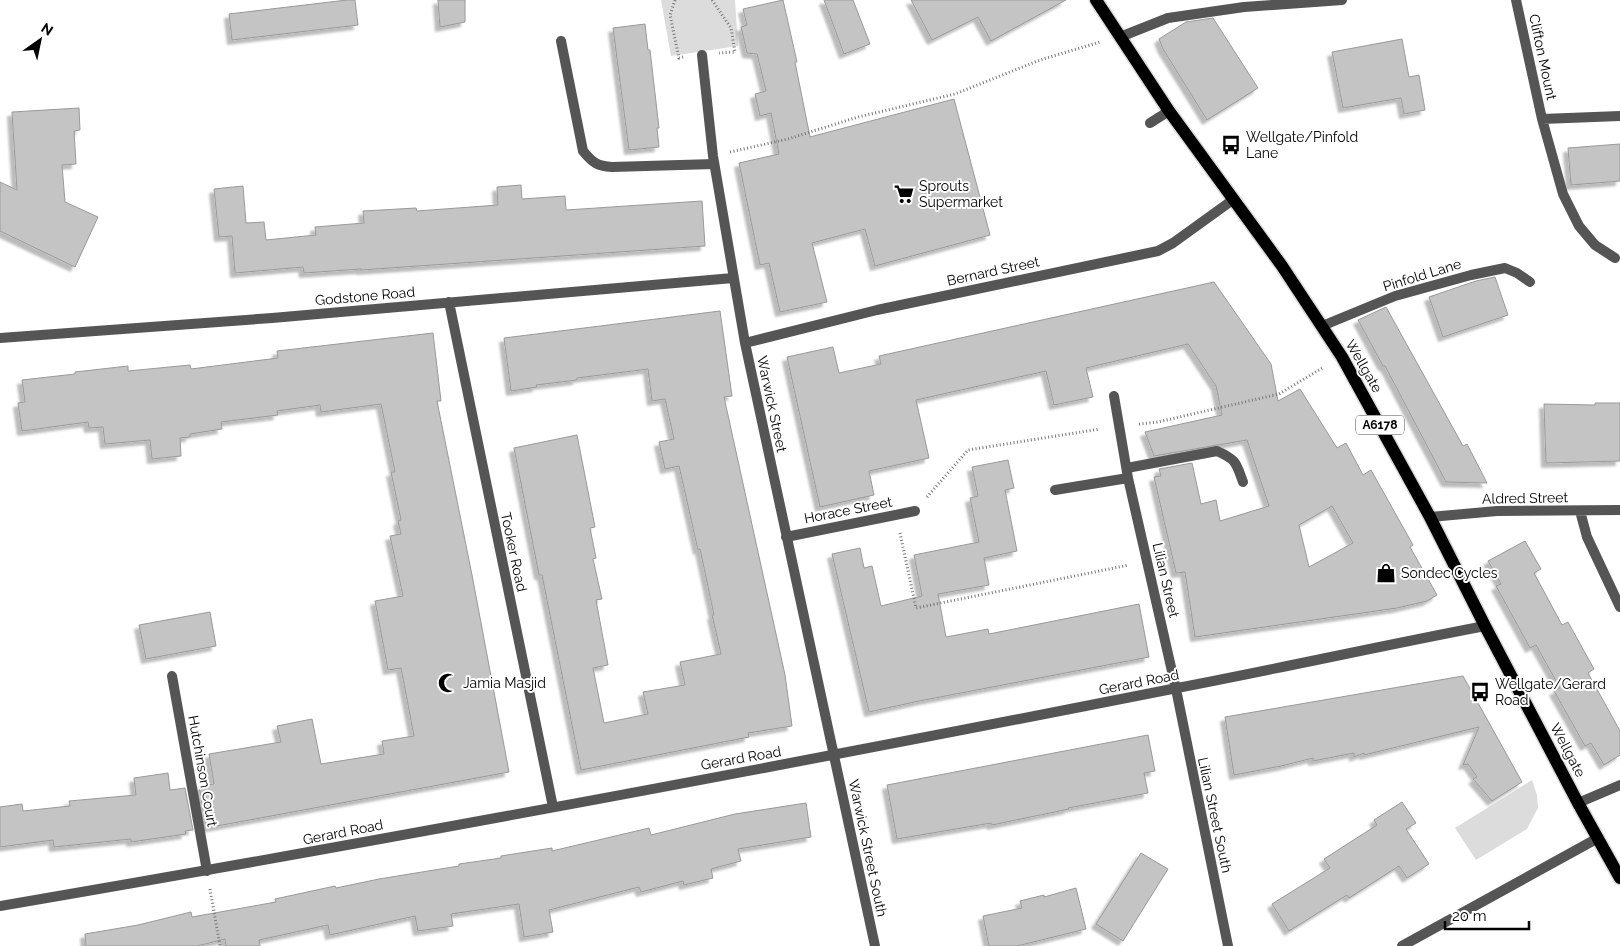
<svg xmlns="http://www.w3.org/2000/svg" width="1620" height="946" font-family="Raleway,sans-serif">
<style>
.green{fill:#dcdcdc}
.building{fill:#c4c4c4;stroke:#999;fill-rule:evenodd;filter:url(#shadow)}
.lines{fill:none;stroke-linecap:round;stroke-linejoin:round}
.primary-casing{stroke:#dbdbdb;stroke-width:15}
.path{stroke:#777;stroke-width:3;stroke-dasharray:1 2.5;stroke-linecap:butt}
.lane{stroke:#555;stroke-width:10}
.street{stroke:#555;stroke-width:10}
.primary{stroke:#000;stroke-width:12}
.labels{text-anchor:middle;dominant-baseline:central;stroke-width:4;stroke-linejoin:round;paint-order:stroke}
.shield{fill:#fff;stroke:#4c4c4c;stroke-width:1}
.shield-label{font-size:12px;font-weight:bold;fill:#000}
.street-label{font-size:14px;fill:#000;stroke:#fff}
.poi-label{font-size:14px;fill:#000;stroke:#fff;text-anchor:start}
</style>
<defs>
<filter id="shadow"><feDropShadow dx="-4.5" dy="4.5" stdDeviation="1" flood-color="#0004"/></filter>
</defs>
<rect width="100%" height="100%" fill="#fff"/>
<!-- green -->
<path class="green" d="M661 0H735L738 46 671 56Z
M1532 780 1537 795 1538 808 1527 829 1476 860 1455 828Z"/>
<!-- building -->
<path class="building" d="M347 0H355L358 25 232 40 229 14Z
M438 0H465V22L440 27Z
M783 0 797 62H795L810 137 954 99 990 235 875 266 865 229 812 243 827 302 780 312 769 263 760 265 739 163 779 154 771 113 760 116 755 94 766 91 757 54 747 53 741 27 747 25 743 9Z
M824 0H853L870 44 844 54Z
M911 0H1066L991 41 978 17 932 40Z
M1213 18 1258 88 1207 120 1163 49 1159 39 1186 22Z
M645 24 648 50H650L659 128H657L659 147 629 150 613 28Z
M1402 39 1409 77 1419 75 1425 110 1404 114 1401 98 1343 108 1332 52Z
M79 108 80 130 74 131 76 164 62 165 65 202 98 217 75 267 0 231V182L17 190 12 112Z
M1620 144V181L1571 185 1568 148Z
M521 185 522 199 565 196 566 210 702 201 705 246 361 270V269L304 273 303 267 235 273 232 236 219 237 214 189 243 186 246 223 264 222 266 240 316 235 315 227 364 223 363 211 416 208 417 211 498 205 497 187Z
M1495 277 1508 315 1443 337 1429 297 1476 281Z
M1214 282 1271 364 1278 401 1300 389 1337 448 1346 443 1363 475 1371 470 1413 545 1410 547 1437 595 1427 601 1397 608 1195 637 1185 572 1176 573 1154 477 1161 476 1159 469 1192 463 1201 504 1216 500 1220 521 1269 506 1247 440 1154 456 1145 432 1222 415 1216 386 1188 344 1086 368 1093 397 1054 405 1046 371 916 400 929 458 869 471 874 495 820 507 787 357 833 347 839 373 881 364 879 356ZM1332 506 1353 543 1309 567 1299 525Z
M1386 307 1463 446 1467 444 1487 483 1446 482 1385 366H1383L1358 320Z
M720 311 732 396 724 397 785 675 792 726 748 733 749 737 581 770 542 575H539L514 448 577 435 595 527 590 528 596 558 593 559 602 599 596 600 608 665 593 668 604 723 648 714 643 692 685 685 680 662 721 654 712 615H714L700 549 698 550 679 466 665 469 659 442 674 439 665 399 652 401 648 369 577 378V380L536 385 537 387 511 391 504 338Z
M433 333 441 401H437L472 575 509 772 206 828 199 786 214 784 209 754 281 742 277 726 312 719 321 764 384 754 382 741 414 736 401 668 388 670 375 601 403 596 390 536 401 534 398 521 401 520 391 472H395L381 404 321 412 320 405 277 411 278 415 221 422 222 429 190 434V437L180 438 181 456 152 459 150 440 105 444 103 427 89 428 88 422 22 431 18 403 25 402 22 380 75 374V372L128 366V371L190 365 191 369 278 358 277 351Z
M1595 403H1620V461L1546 463 1544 404 1595 405Z
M1008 460 1014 488 1005 490 1017 551 984 558 989 585 938 594 946 637 988 629 989 634 1139 604 1149 657 919 701 869 712 832 554 860 548 864 568 872 566 881 606 922 596 914 555 979 542 970 498 978 496 972 467Z
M1525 541 1541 569 1534 573 1562 625 1568 622 1594 669 1588 673 1620 731V755L1604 765 1591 743 1585 746 1554 691 1560 688 1536 645 1530 648 1496 586 1501 584 1488 561Z
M210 612 216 646 146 659 139 625Z
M1463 676 1522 782 1492 801 1473 779 1477 777 1468 764 1463 765 1479 727 1364 755V753L1354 757V753L1313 761V758L1281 766 1234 775 1225 717Z
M1148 735 1155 771 1144 773 1148 793 1068 808 1069 809 992 825 991 823 897 839 887 785Z
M168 773 170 790 185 788 193 830 185 831 186 834 131 842V839L54 847 53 840 0 847V807L22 804 23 811 70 806 69 801 136 795 134 778Z
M1402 802 1416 823 1406 829 1429 864 1407 878 1399 866 1349 898 1347 895 1289 931 1272 904 1330 868 1324 859 1377 825 1374 820Z
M806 803 811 837 738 849 741 861 711 869 713 878 684 885 683 881 641 892 639 887 549 910 553 932 524 937 519 904 451 914 453 926 418 931 415 916 330 935 328 925 259 940 260 946H226L225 939 197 946H86L85 934 138 925 191 912 192 917 276 902 275 899 335 886 336 888 379 879 459 866V864L501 858V856L552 848V851L649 828 651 835 735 814Z
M1141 853 1168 869 1123 941 1096 924Z
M1076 888 1086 929 1017 946H989L983 916 1022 908 1020 901 1044 895V897Z"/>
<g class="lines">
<defs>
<path id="primary" d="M1096 0 1169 111 1282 266 1342 357 1430 517 1485 626 1578 803 1620 878"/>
</defs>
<!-- primary casing -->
<use href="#primary" class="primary-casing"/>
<!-- path -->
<path class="path" d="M675 0 670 15 679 58 683 57
M712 0 731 28 735 52 719 53
M730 152 788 139 858 117 955 94 1040 60 1100 42
M1139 424 1158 422 1279 394 1324 367
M927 497 968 450 1100 429
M900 533 916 608 1129 565
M210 889 220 946"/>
<!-- lane -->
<path class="lane" d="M561 41 583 151C593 163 597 166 612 167L714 164
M1150 123 1169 111
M1127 468 1217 451C1237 460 1236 463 1243 482"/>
<!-- street -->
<path class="street" d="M1516 0 1542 119 1563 194 1579 226 1595 245 1615 258
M1120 37 1168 18 1244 7 1342 0
M702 55 713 156 745 343 875 946
M1542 119 1620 116
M449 302 553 807
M1322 326 1395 296 1471 275 1505 268 1517 273 1530 282
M0 338 272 318 733 278
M745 343 877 310 1158 251 1173 243 1234 199
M1114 396 1128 478 1176 689 1228 946
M1055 490 1128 478
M1580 511 1587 537 1620 607
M1430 517 1497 511 1620 510
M786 537 915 511
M172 676 207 871
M1578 803 1620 785
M0 906C392 839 782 766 1172 689 1277 669 1380 646 1485 626
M1402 946 1598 838"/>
<!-- primary -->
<use href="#primary" class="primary"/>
</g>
<!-- icons -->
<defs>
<symbol id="bus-bare" viewBox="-9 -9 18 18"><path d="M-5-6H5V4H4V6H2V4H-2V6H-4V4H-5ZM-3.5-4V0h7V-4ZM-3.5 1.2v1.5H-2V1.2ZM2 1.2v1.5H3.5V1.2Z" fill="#000" stroke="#fff" stroke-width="2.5" paint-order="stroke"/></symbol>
<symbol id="supermarket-bare" viewBox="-9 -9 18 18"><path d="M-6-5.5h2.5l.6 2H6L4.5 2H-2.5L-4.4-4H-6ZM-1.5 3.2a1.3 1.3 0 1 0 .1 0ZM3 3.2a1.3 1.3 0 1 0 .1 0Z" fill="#000" stroke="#fff" stroke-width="2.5" paint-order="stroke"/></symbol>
<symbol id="shop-bare" viewBox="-9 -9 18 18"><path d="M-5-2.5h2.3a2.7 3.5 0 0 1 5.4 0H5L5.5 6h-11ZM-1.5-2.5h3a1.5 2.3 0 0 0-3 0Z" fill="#000" stroke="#fff" stroke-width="2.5" paint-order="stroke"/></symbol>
<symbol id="mosque-bare" viewBox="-9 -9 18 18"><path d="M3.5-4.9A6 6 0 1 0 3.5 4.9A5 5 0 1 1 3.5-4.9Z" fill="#000" stroke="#fff" stroke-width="2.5" paint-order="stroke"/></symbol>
</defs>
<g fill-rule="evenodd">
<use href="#bus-bare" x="1217" y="131" width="28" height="28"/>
<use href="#supermarket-bare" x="890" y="180" width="28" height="28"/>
<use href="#shop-bare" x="1372" y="559" width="28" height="28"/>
<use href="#mosque-bare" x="434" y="669" width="28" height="28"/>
<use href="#bus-bare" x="1466" y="678" width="28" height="28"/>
</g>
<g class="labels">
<!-- shield labels -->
<rect class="shield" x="1356" y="415.5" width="48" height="19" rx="4"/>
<g class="shield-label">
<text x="1380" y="425">A6178</text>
</g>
<!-- street labels -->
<g class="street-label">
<text transform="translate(1543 57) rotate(78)">Clifton Mount</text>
<text transform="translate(993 271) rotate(-12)">Bernard Street</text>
<text transform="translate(1422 275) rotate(-17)">Pinfold Lane</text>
<text transform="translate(365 296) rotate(-5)">Godstone Road</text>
<text transform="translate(1364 366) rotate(60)">Wellgate</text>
<text transform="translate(772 404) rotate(78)">Warwick Street</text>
<text transform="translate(1525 498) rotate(-1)">Aldred Street</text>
<text transform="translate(848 510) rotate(-11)">Horace Street</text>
<text transform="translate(514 552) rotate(78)">Tooker Road</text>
<text transform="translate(1166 580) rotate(77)">Lilian Street</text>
<text transform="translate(1139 682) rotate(-11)">Gerard Road</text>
<text transform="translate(1568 750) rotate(62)">Wellgate</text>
<text transform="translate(741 758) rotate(-10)">Gerard Road</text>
<text transform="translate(203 771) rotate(80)">Hutchinson Court</text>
<text transform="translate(1215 815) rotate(78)">Lilian Street South</text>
<text transform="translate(343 832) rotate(-11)">Gerard Road</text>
<text transform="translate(868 848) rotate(78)">Warwick Street South</text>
</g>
<!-- poi labels -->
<g class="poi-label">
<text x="1246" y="137">Wellgate/Pinfold<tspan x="1246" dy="16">Lane</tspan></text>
<text x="919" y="186">Sprouts<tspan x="919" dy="16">Supermarket</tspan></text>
<text x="1401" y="573">Sondec Cycles</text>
<text x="463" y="683">Jamia Masjid</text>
<text x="1495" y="684">Wellgate/Gerard<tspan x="1495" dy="16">Road</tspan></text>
</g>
</g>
<!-- north arrow -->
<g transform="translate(40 40) rotate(33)" stroke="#ffffff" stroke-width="4" paint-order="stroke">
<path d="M0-4L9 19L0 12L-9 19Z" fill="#000000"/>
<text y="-8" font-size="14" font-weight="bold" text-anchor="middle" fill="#000000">N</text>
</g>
<!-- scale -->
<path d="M1445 921v8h84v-8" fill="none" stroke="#000000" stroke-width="2.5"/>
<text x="1452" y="921" font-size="15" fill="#000000" stroke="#ffffff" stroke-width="4" paint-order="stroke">20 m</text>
</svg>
